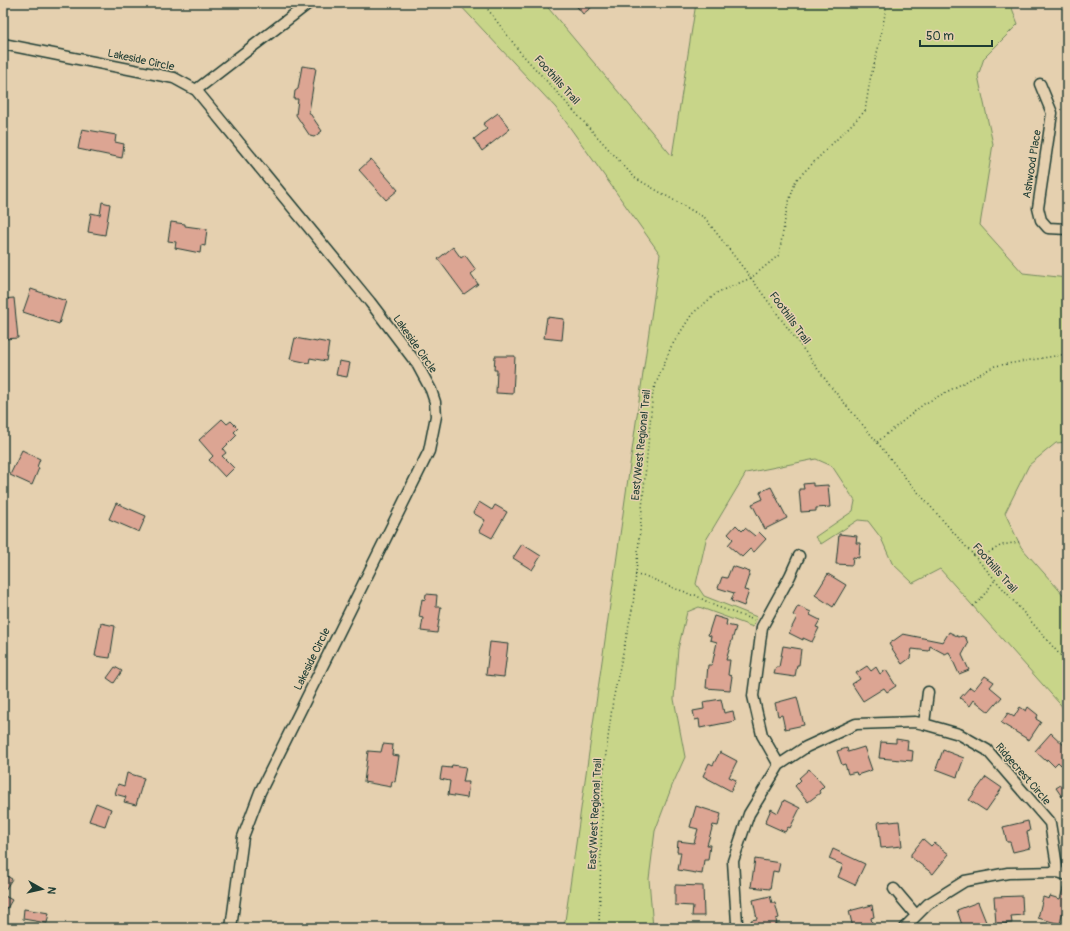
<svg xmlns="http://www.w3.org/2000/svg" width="1070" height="931" font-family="Pangolin,sans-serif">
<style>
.green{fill:#c8d589;stroke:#74895e}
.building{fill:#dca593;stroke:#1f3d34}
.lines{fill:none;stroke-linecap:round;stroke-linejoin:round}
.minor-casing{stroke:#1f3d34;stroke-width:13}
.path{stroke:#1f3d34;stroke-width:1.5;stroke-dasharray:1 3;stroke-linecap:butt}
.minor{stroke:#e5d0af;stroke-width:10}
.labels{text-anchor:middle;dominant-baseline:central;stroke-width:3;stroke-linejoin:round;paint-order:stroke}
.street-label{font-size:11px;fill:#1f3d34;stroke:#e5d0af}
</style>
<rect width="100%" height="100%" fill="#e5d0af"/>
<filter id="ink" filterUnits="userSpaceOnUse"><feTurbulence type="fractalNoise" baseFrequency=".025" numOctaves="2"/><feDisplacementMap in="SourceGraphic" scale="8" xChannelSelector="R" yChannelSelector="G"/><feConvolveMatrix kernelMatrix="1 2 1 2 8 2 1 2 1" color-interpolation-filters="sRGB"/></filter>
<g filter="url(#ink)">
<!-- green -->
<path class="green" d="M458 3H544L672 156 696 3H1010L1018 24 984 58 978 76 993 144 980 225 1023 273 1067 278V442L1056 443 1029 465 1005 513 1021 547 1067 599V712L940 569 913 583 892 563 881 538 868 521 858 520 821 544 815 537 853 511 855 501 832 466 816 459 746 473 706 540 696 584 704 596 757 617 753 627 699 607 687 612 678 649 674 699 685 757 672 786 655 831 649 879 653 928H564L660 254 556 108Z"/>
<!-- building -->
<path class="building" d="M574 3H597L583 14Z
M302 66 316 68 309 112 322 131 314 137 310 136 296 115 298 99H294L295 91 298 89Z
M498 113 510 129 482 151 474 139 487 129 483 124Z
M82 129 116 135 115 142 124 144 122 158 78 149Z
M371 159 398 190 386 200 359 170Z
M102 202 110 204 105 235 88 232 91 213 100 215Z
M171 222 185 224V226L207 229 205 246 201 245 200 253 175 248 176 242 168 241Z
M453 247 461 258 465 255 476 270 471 274 478 284 464 294 438 259Z
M31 289 66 301 59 324 23 312Z
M14 298 18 338 4 339 3 299Z
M547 317 564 319 562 340 544 338Z
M295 338 317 342 318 341 329 343 326 361 310 358 309 363 290 359Z
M495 356H515L513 394 496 393 497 370H494Z
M339 361 350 363 347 377 336 375Z
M222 419 227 424 231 421 238 428 234 432 237 435 223 449 226 453 222 456 234 468 225 477 209 460 213 456 199 440Z
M22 450 40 459 37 467 39 468 32 485 10 475Z
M813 483V486L828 485 830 507 816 508V511L801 512 799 489H804L803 484Z
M771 487 787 518 765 529 752 504 763 499 760 492Z
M479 502 492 510 495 505 507 512 492 538 479 531 485 520 473 513Z
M116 503 146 516 139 532 109 519Z
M736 525 742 531 745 528 755 536 759 532 766 539 754 552 750 549 742 557 728 545 733 539 728 534Z
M839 534 857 536 856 543H860L859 558 853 557 852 565 836 564Z
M522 544 541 556 532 570 513 558Z
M732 566 750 572 744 590 749 591 744 606 731 601 734 593 718 588 722 577 727 578Z
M828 574 846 585 833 607 815 595Z
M426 594 437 595 436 607H441L437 633 421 631 423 618 419 617 422 599 425 600Z
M798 606 811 612 810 615 820 620 816 627 819 628 812 642 803 638V640L789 633 797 617 793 615Z
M714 616 727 620 726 625 736 627 726 660H730L728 675 732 676 730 690 706 688 708 665H712L717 642 710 640 711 636 708 635Z
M101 623 115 626 110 658 95 656Z
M949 632 959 637 962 636 966 638 968 644 962 655 969 670 959 674 949 652 945 654 930 646 929 651 912 649 910 658 902 664 889 644 903 634 943 642Z
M490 642 508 644 504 677 486 675Z
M783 646 801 649 799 665H797L795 677 774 674 776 667H779Z
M867 666 871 671 876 667 880 674 886 670 896 686 887 692 884 688 863 701 852 684 860 679 856 673Z
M115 667 122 671 114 683 107 678Z
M985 676 994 682 990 687 1002 697 989 712 974 700 970 706 960 698 970 687 974 690Z
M797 697 804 725 785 729 782 715 778 716 775 703Z
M721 699 724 713 733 711 735 721 700 728 699 719 695 720 693 711 704 709 703 702Z
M1020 707 1026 711 1028 707 1038 715 1036 719 1041 722 1029 740 1001 723 1008 713 1014 717Z
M1051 733 1067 748V750L1063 755 1067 759 1061 765 1058 762 1054 766 1047 759 1046 761 1035 751Z
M896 739 908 741 907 750 913 751 912 761 879 758 881 742 896 743Z
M383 744 393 745 392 755 399 756 395 782 392 781 391 787 364 782 368 751 381 752Z
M864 747 872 770 857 775 856 772 848 774 845 764 842 765 837 751 847 748 848 752Z
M943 750 964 758 957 777 936 769Z
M720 752 737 761 729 777 736 780 731 791 703 776 709 763 713 765Z
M452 765 466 767 463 782H469L467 798 448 795 450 781 440 779 442 767 451 768Z
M809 769 824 786 819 791 820 793 808 802 795 786 801 780 799 778Z
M127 773 144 778 136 805 124 802 126 797 115 794 118 784 124 786Z
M986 777 1002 788 986 811 969 800Z
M1067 781V804L1056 788Z
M784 800 800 808 790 828 788 827 785 832 765 823 771 809 778 813Z
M96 803 111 809 105 826 89 821Z
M696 806 721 814 718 826 713 825 707 845H710L708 860H704L702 874 678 870 681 852H677L678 841 694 843 698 829 690 827Z
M890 821V822L899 821 902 846 881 848 878 822Z
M1028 821 1030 831 1027 832 1030 848 1013 852 1010 842H1007L1003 827Z
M923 839 931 846 934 843 949 854 933 874 911 857V854Z
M833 849 865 864 855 885 838 877 843 865 829 859Z
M755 859 780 863 778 872 773 871 770 889 751 887Z
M3 874 12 879 3 893Z
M1065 882H1067V912L1063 911 1060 924 1038 918 1043 897 1049 899 1050 896 1060 899Z
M675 885 703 886 704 916H692L693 906 675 905Z
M3 895 12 900 3 915Z
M770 896 772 903H775L779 918 776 919 777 926 766 928H753L751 920 757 919 753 900Z
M1022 896 1023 915 1011 916 1012 923 996 924 994 897Z
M978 902 986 922 969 928H963L957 910Z
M872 905 874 917 871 918 873 928H853L849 911Z
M24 909 49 913 47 923 23 919Z"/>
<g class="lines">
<defs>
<path id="minor" d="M3 44 174 78 196 90 370 302 417 364 431 390 435 402 436 416 429 451 260 792 243 837 231 928
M1040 84 1052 113 1038 208 1041 220 1048 228 1067 229
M196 90 309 3
M924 724 928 692
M779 765 762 735 753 696 762 627 790 576 799 556
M894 889 916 915
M739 928 737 923 733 861 749 814 779 765 806 747 856 724 915 722 924 724 959 734 987 750 1050 823 1058 872
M904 928 928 904 965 881 1008 873 1058 872 1067 875"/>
</defs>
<!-- minor casing -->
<use href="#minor" class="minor-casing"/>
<!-- path -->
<path class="path" d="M483 3 520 52 635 178 705 218 751 278 831 387 877 442 908 481 992 576 1067 663
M877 442 924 404 995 366 1067 354
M973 555 986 554 1002 545 1019 542
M635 575 648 577 676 589 686 592 690 595H695L715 606 754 620
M973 606 980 600 995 580
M599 928 603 776 613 700 633 605 653 391 671 347 692 314 718 292 751 278 779 255 787 208 796 180 865 111 870 80 880 41 887 3"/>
<!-- minor -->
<use href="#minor" class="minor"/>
</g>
</g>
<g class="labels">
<!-- street labels -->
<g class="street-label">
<text transform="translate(141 60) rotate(12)">Lakeside Circle</text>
<text transform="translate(557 80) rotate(48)">Foothills Trail</text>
<text transform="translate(1032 164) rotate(-81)">Ashwood Place</text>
<text transform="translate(790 318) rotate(54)">Foothills Trail</text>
<text transform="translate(415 344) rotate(55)">Lakeside Circle</text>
<text transform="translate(641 445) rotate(-84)">East/West Regional Trail</text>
<text transform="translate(995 568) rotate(49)">Foothills Trail</text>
<text transform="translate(312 659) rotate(-64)">Lakeside Circle</text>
<text transform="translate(1023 774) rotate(49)">Ridgecrest Circle</text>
<text transform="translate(595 814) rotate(-87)">East/West Regional Trail</text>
</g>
</g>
<!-- margin -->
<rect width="1070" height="931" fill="none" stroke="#e5d0af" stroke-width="16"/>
<rect x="8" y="8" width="1054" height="915" fill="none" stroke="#1f3d34" stroke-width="1.5" filter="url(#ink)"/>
<!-- north arrow -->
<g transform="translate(42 889) rotate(98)" stroke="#e5d0af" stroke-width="3" paint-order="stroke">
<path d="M0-3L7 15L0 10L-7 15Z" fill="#1f3d34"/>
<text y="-6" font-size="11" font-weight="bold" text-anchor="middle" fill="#1f3d34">N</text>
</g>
<!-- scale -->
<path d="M920 40v6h72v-6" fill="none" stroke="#1f3d34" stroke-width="2"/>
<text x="926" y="40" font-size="12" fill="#1f3d34" stroke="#e5d0af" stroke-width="3" paint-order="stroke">50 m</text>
</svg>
